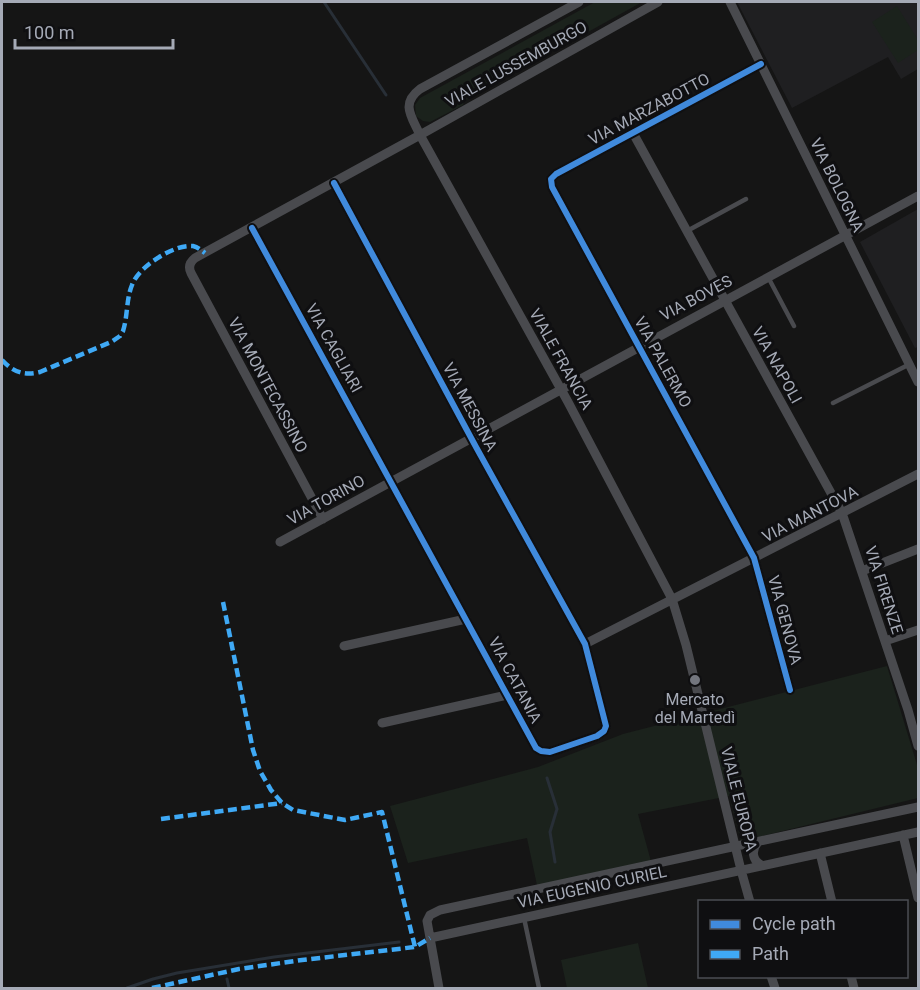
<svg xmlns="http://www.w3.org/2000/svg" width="920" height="990" font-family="Roboto,sans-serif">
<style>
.built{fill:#1f1f21}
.green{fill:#1b221c}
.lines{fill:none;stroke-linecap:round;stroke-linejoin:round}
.stream{stroke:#282f37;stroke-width:3}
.lane{stroke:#494a4e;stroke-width:4.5}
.street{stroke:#494a4e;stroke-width:9}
.quiet{stroke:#3fa9f5;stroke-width:4.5;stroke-dasharray:9 4.5;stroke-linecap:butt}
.cycleway-casing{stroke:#0f0f11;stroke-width:10}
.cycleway{stroke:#408adc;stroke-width:6}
.poi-dot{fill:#73767e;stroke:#0f0f11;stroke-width:2}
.labels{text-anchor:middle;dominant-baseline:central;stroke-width:6;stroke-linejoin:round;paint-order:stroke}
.street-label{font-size:16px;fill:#a5aab6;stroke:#0f0f11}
.poi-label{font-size:16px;fill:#a5aab6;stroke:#0f0f11}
</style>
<rect width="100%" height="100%" fill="#151515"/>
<!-- built -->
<path class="built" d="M737 2H918V69L901 79 888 57 792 108Z
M918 209V347L915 348 860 242Z"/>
<!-- green -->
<path class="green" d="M595 2H642L464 101 463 105 430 122 423 121 416 116 415 105 420 98Z
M897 6 918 40V50L898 63 872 22Z
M887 666 918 768V798L741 841 729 796 638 814 652 865 538 890 527 838 408 863 390 806 538 767 623 734Z
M638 943 648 988H567L561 960Z"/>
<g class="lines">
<!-- stream -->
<path class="stream" d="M324 2 386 95
M547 778 557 809 550 832 555 862
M227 979 229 988
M127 988 153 979 177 973 274 957 399 942"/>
<!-- lane -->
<path class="lane" d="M687 231 746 199
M768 277 794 326
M833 403 908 365
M524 918 539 988"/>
<!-- street -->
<path class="street" d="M579 2 420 89C400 104 412 117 420 135L568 402 672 599 686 645 741 870 750 902
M730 2 918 382
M761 64 556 174 551 179 552 187 754 558 790 690
M633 133 842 513 908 710 918 746
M252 228 536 748 541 751 550 752 597 736 604 731 606 726 585 644 476 447 334 183
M323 519 191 273C188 267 190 262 195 258L420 135 658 2
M280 542 918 196
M862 571 918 549
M885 641 918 630
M585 644 918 474
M344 646 466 619
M382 723 507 695
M903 835 918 898
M758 842C751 850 752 860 761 865
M820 853 832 902
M430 938 918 832
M771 976 775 988
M851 976 854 988
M439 988 427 921 430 915 440 910 918 807"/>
<!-- quiet -->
<path class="quiet" d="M2 360C13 372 24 376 40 372L111 342 120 336 123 331C128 315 126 300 132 285 138 267 174 244 193 246 198 247 201 250 205 253
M223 602 253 750 260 771 271 790 282 803 293 810 345 820 382 812 415 947
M161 819 282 803
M152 988 239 969 302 960 415 947 430 938"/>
<defs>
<path id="cycleway" d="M761 64 556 174 551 179 552 187 754 558 790 690
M252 228 536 748 541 751 550 752 597 736 604 731 606 726 585 644 476 447 334 183"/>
</defs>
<!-- cycleway casing -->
<use href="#cycleway" class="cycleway-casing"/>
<!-- cycleway -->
<use href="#cycleway" class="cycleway"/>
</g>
<!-- markers -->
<circle class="poi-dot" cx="695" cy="680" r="6"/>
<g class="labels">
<!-- street labels -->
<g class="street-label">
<text transform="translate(516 64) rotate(-29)">VIALE LUSSEMBURGO</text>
<text transform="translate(649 109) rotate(-28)">VIA MARZABOTTO</text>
<text transform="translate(837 185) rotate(64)">VIA BOLOGNA</text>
<text transform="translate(696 298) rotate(-28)">VIA BOVES</text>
<text transform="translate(334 348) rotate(61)">VIA CAGLIARI</text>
<text transform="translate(561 359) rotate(61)">VIALE FRANCIA</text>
<text transform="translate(663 362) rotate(61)">VIA PALERMO</text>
<text transform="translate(777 365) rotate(61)">VIA NAPOLI</text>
<text transform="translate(268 385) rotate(62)">VIA MONTECASSINO</text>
<text transform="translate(470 407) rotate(62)">VIA MESSINA</text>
<text transform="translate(326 500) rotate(-29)">VIA TORINO</text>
<text transform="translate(810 514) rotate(-27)">VIA MANTOVA</text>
<text transform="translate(884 590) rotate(72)">VIA FIRENZE</text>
<text transform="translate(785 620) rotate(75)">VIA GENOVA</text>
<text transform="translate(515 680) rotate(62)">VIA CATANIA</text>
<text transform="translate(739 799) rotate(76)">VIALE EUROPA</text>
<text transform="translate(592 887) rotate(-12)">VIA EUGENIO CURIEL</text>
</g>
<!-- poi labels -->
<g class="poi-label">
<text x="695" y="699">Mercato<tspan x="695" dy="18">del Martedì</tspan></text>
</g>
</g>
<!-- border -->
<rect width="920" height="990" fill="none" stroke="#a5aab6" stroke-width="6"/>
<!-- legend -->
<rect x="698" y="900" width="210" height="78" fill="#0f0f11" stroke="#4b4d53" stroke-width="1.5"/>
<rect x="710" y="920" width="30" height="9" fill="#408adc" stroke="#4b4d53" stroke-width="1.5"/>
<text x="752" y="930" font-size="18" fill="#a5aab6">Cycle path</text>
<rect x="710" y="950" width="30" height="9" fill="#3fa9f5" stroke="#4b4d53" stroke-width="1.5"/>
<text x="752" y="960" font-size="18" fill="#a5aab6">Path</text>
<!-- scale -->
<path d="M15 39v9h158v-9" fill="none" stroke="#a5aab6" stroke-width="3"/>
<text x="24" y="39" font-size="18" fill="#a5aab6" stroke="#0f0f11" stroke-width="4.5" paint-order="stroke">100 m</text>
</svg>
